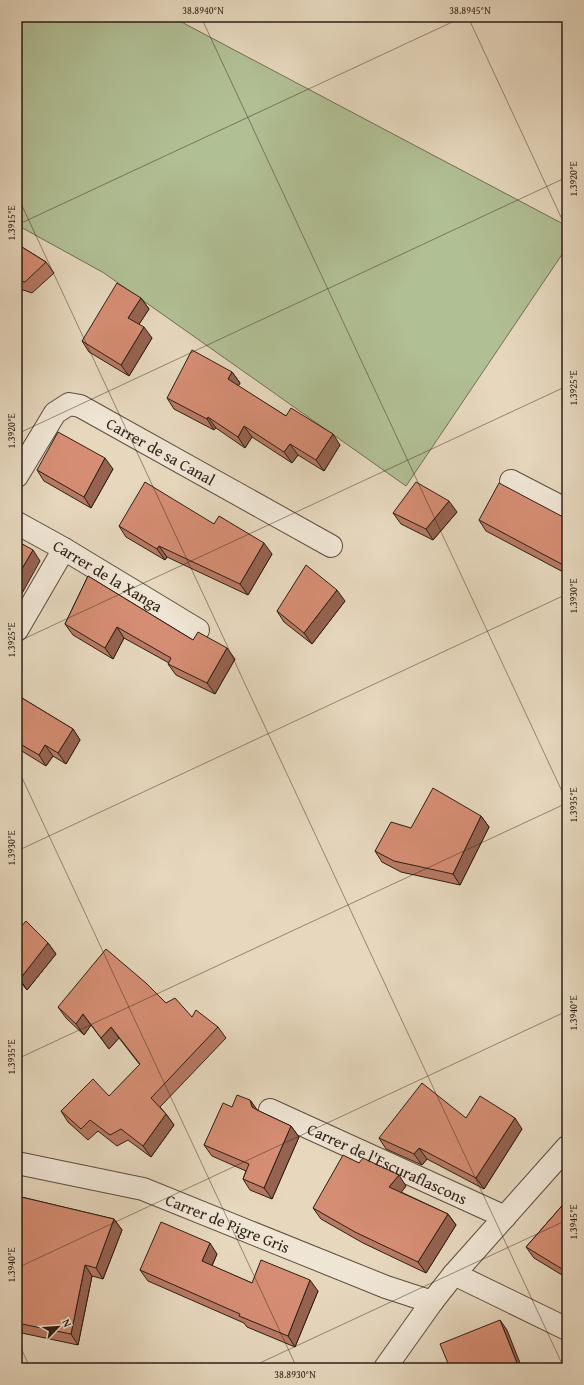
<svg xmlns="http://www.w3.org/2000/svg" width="584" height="1385" font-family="'Gentium Book Plus',serif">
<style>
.green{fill:#b1bf94;stroke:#706f54}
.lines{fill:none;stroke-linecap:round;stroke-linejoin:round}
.minor-casing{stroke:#5c4d3e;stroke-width:24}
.tertiary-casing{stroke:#5c4d3e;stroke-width:24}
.minor{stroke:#efe5d4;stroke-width:22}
.tertiary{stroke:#efe5d4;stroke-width:22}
.wall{fill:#b77963;stroke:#2e1f14}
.shaded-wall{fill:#956350;stroke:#2e1f14}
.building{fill:#d58d73;stroke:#2e1f14}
.ticks{fill:none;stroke:#2e1f14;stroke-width:1;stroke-opacity:0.45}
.labels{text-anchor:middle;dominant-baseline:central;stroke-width:3;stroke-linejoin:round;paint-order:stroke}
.street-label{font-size:16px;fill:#2e1f14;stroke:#efe5d4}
.neatline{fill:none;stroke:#2e1f14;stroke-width:1.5}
.ticks-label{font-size:10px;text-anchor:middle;fill:#2e1f14}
</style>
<rect width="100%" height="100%" fill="#e6d7bd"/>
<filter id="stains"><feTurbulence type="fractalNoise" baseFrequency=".005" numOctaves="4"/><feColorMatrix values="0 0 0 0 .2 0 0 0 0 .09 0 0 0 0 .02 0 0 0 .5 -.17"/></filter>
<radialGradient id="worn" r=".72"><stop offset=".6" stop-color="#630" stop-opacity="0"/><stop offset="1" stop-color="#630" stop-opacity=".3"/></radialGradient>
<!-- green -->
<path class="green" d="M17 17H172L567 226V247L406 486 104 273 17 225Z"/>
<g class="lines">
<defs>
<g id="minor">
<path id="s1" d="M17 476 55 413 69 404 80 406 331 546"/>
<path d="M511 481 567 510"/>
<path id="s2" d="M17 523 64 549 198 630"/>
<path d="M17 630 64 549"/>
<path id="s3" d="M270 1110 505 1217"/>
<path id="s4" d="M17 1163 143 1189 386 1287 432 1302 385 1368"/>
<path d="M454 1274 567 1329"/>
</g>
<path id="tertiary" d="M432 1302 454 1274 567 1147"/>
</defs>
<!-- minor casing -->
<use href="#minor" class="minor-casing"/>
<!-- tertiary casing -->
<use href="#tertiary" class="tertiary-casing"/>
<!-- minor -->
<use href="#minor" class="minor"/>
<!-- tertiary -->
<use href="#tertiary" class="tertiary"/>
</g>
<!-- wall -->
<path class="wall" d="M17 244 46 262 54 273 32 293 17 288Z
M141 298 149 309 139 324 152 338 129 376 89 352 82 341Z
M232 372 240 383 238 386 286 416 340 445 324 471 298 455 292 463 252 437 245 448 216 428 214 430 174 409 167 398Z
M113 469 91 508 44 481 37 470Z
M457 512 433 540 401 524 393 513Z
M567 519V574L486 531 479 520Z
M214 524 272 554 248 595 167 557 165 560 126 537 119 526Z
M88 576 193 640 235 659 215 694 176 675 168 664 169 663 124 638 113 659 73 635 65 624Z
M345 601 312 644 284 622 277 611Z
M17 695 73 729 80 740 66 764 53 756 46 766 17 748Z
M481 816 489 827 460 885 401 872 382 862 375 851 411 828Z
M17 923 21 927 48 943 56 954 27 990 17 978Z
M166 1003 192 1017 218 1027 226 1038 160 1107 166 1114 174 1125 151 1157 128 1140 117 1146 98 1131 88 1140 68 1122 61 1111 109 1096 140 1065 119 1038 109 1049 91 1025 84 1035 66 1018 58 1007Z
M250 1100 257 1110 291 1126 299 1137 272 1199 250 1190 243 1179 246 1171 212 1156 204 1145 232 1107Z
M466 1118 522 1129 484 1189 427 1159 422 1165 386 1149 379 1138Z
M359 1163 406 1186 401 1192 448 1214 456 1225 426 1273 363 1243 321 1219 313 1208Z
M17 1196 114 1219 122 1230 103 1279 92 1276 78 1345 17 1332Z
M567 1200V1278L534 1258 526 1247Z
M217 1254 212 1266 252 1283 318 1291 295 1347 247 1327 244 1323 148 1281 140 1270Z"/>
<!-- shaded-wall -->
<path class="shaded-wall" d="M141 298 149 309 136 329 128 318Z
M144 327 152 338 129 376 121 365Z
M232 372 240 383 236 390 228 379Z
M208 417 216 428 214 430 207 419Z
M244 426 252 437 245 448 238 437Z
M333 434 340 445 324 471 316 460Z
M290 444 298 455 292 463 284 452Z
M105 458 113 469 91 508 84 497Z
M449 501 457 512 433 540 426 529Z
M264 543 272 554 248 595 240 584Z
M159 546 167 557 165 560 157 549Z
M33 550 40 561 20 597 17 593V577Z
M337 590 345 601 312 644 304 633Z
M117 627 124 638 113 659 105 648Z
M227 648 235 659 215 694 207 683Z
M73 729 80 740 66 764 58 753Z
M45 745 53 756 46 766 39 755Z
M481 816 489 827 460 885 453 874Z
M48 943 56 954 27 990 20 979Z
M83 1014 91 1025 84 1035 76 1024Z
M111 1027 119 1038 109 1049 101 1038Z
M250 1100 258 1111 252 1107Z
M166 1114 174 1125 151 1157 143 1146Z
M515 1118 522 1129 484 1189 476 1178Z
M291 1126 299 1137 272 1199 264 1188Z
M419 1148 427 1159 422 1165 414 1154Z
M399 1175 406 1186 397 1198 389 1187Z
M448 1214 456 1225 426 1273 418 1262Z
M114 1219 122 1230 103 1279 96 1268Z
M210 1243 217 1254 209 1272 202 1261Z
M85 1265 92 1276 78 1345 71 1334Z
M310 1280 318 1291 295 1347 288 1336Z
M500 1320 507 1330 522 1368H519Z"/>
<!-- building -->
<path class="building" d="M17 244 46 262 25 282 17 280Z
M117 283 141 298 128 318 144 327 121 365 82 341Z
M192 350 232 372 228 379 286 416 291 408 333 434 316 460 290 444 284 452 244 426 238 437 208 417 207 419 167 398Z
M58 432 105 458 84 497 37 470Z
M145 482 214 524 219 516 264 543 240 584 159 546 157 549 119 526Z
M416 482 449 501 426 529 393 513Z
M499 483 567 519V567L479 520Z
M17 541 33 550 17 577Z
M306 565 337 590 304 633 277 611Z
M88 576 193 640 198 632 227 648 207 683 168 664 171 658 117 627 105 648 65 624Z
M17 695 73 729 58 753 45 745 39 755 17 742Z
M433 788 481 816 453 874 394 861 375 851 391 822 411 828Z
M26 921 48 943 20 979 17 976V923L21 927Z
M106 949 146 983 166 1003 175 998 192 1017 196 1010 218 1027 151 1098 166 1114 143 1146 121 1129 110 1135 90 1120 81 1129 61 1111 93 1079 109 1096 140 1064 111 1027 101 1038 83 1014 76 1024 58 1007Z
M422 1083 466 1118 480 1096 515 1118 476 1178 419 1148 414 1154 379 1138Z
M237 1095 250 1100 252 1107 257 1110 291 1126 264 1188 243 1179 249 1164 204 1145 223 1103 232 1107Z
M343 1155 359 1163 363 1158 399 1175 389 1187 448 1214 418 1262 355 1232 313 1208Z
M17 1196 114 1219 96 1268 85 1265 71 1334 17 1323Z
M567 1200V1272L526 1247Z
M161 1222 210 1243 202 1261 252 1283 261 1260 310 1280 288 1336 239 1316 240 1314 140 1270Z
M500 1320 519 1368H450L440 1344Z"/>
<!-- ticks -->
<path class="ticks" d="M201 17 567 802M468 17 567 230M17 195 564 1368M17 225 463 17M17 434 567 177M17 642 567 386M17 767 297 1368M17 851 567 594M17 1059 567 803M17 1268 567 1011M17 1339 30 1368M249 1368 567 1220"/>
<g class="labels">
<!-- street labels -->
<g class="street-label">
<text stroke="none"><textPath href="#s1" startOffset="194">Carrer de sa Canal</textPath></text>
<text stroke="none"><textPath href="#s2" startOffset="105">Carrer de la Xanga</textPath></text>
<text stroke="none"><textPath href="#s3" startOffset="129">Carrer de l'Escuraflascons</textPath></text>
<text stroke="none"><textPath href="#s4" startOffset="220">Carrer de Pigre Gris</textPath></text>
</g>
</g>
<!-- margin -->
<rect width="584" height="1385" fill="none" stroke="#e6d7bd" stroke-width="44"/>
<!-- north arrow -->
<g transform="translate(58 1327) rotate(65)" stroke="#efe5d4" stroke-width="3" paint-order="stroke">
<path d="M0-3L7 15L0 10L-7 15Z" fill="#2e1f14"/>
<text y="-6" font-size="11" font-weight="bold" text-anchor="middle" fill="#2e1f14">N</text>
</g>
<rect x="22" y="22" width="540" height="1341" class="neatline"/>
<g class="ticks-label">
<text x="203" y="14">38.8940°N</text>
<text x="470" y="14">38.8945°N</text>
<text transform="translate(573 179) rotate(-90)" y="4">1.3920°E</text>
<text transform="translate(11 223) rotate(-90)" y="4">1.3915°E</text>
<text transform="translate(573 388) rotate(-90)" y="4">1.3925°E</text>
<text transform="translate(11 431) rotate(-90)" y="4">1.3920°E</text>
<text transform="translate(573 596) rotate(-90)" y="4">1.3930°E</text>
<text transform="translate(11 640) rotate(-90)" y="4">1.3925°E</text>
<text transform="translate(573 805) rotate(-90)" y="4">1.3935°E</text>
<text transform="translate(11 848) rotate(-90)" y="4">1.3930°E</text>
<text transform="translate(573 1013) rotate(-90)" y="4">1.3940°E</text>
<text transform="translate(11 1057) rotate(-90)" y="4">1.3935°E</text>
<text transform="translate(573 1222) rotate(-90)" y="4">1.3945°E</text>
<text transform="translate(11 1265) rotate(-90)" y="4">1.3940°E</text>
<text x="295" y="1378">38.8930°N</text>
</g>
<rect width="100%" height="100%" filter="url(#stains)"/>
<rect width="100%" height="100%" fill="url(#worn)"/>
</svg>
